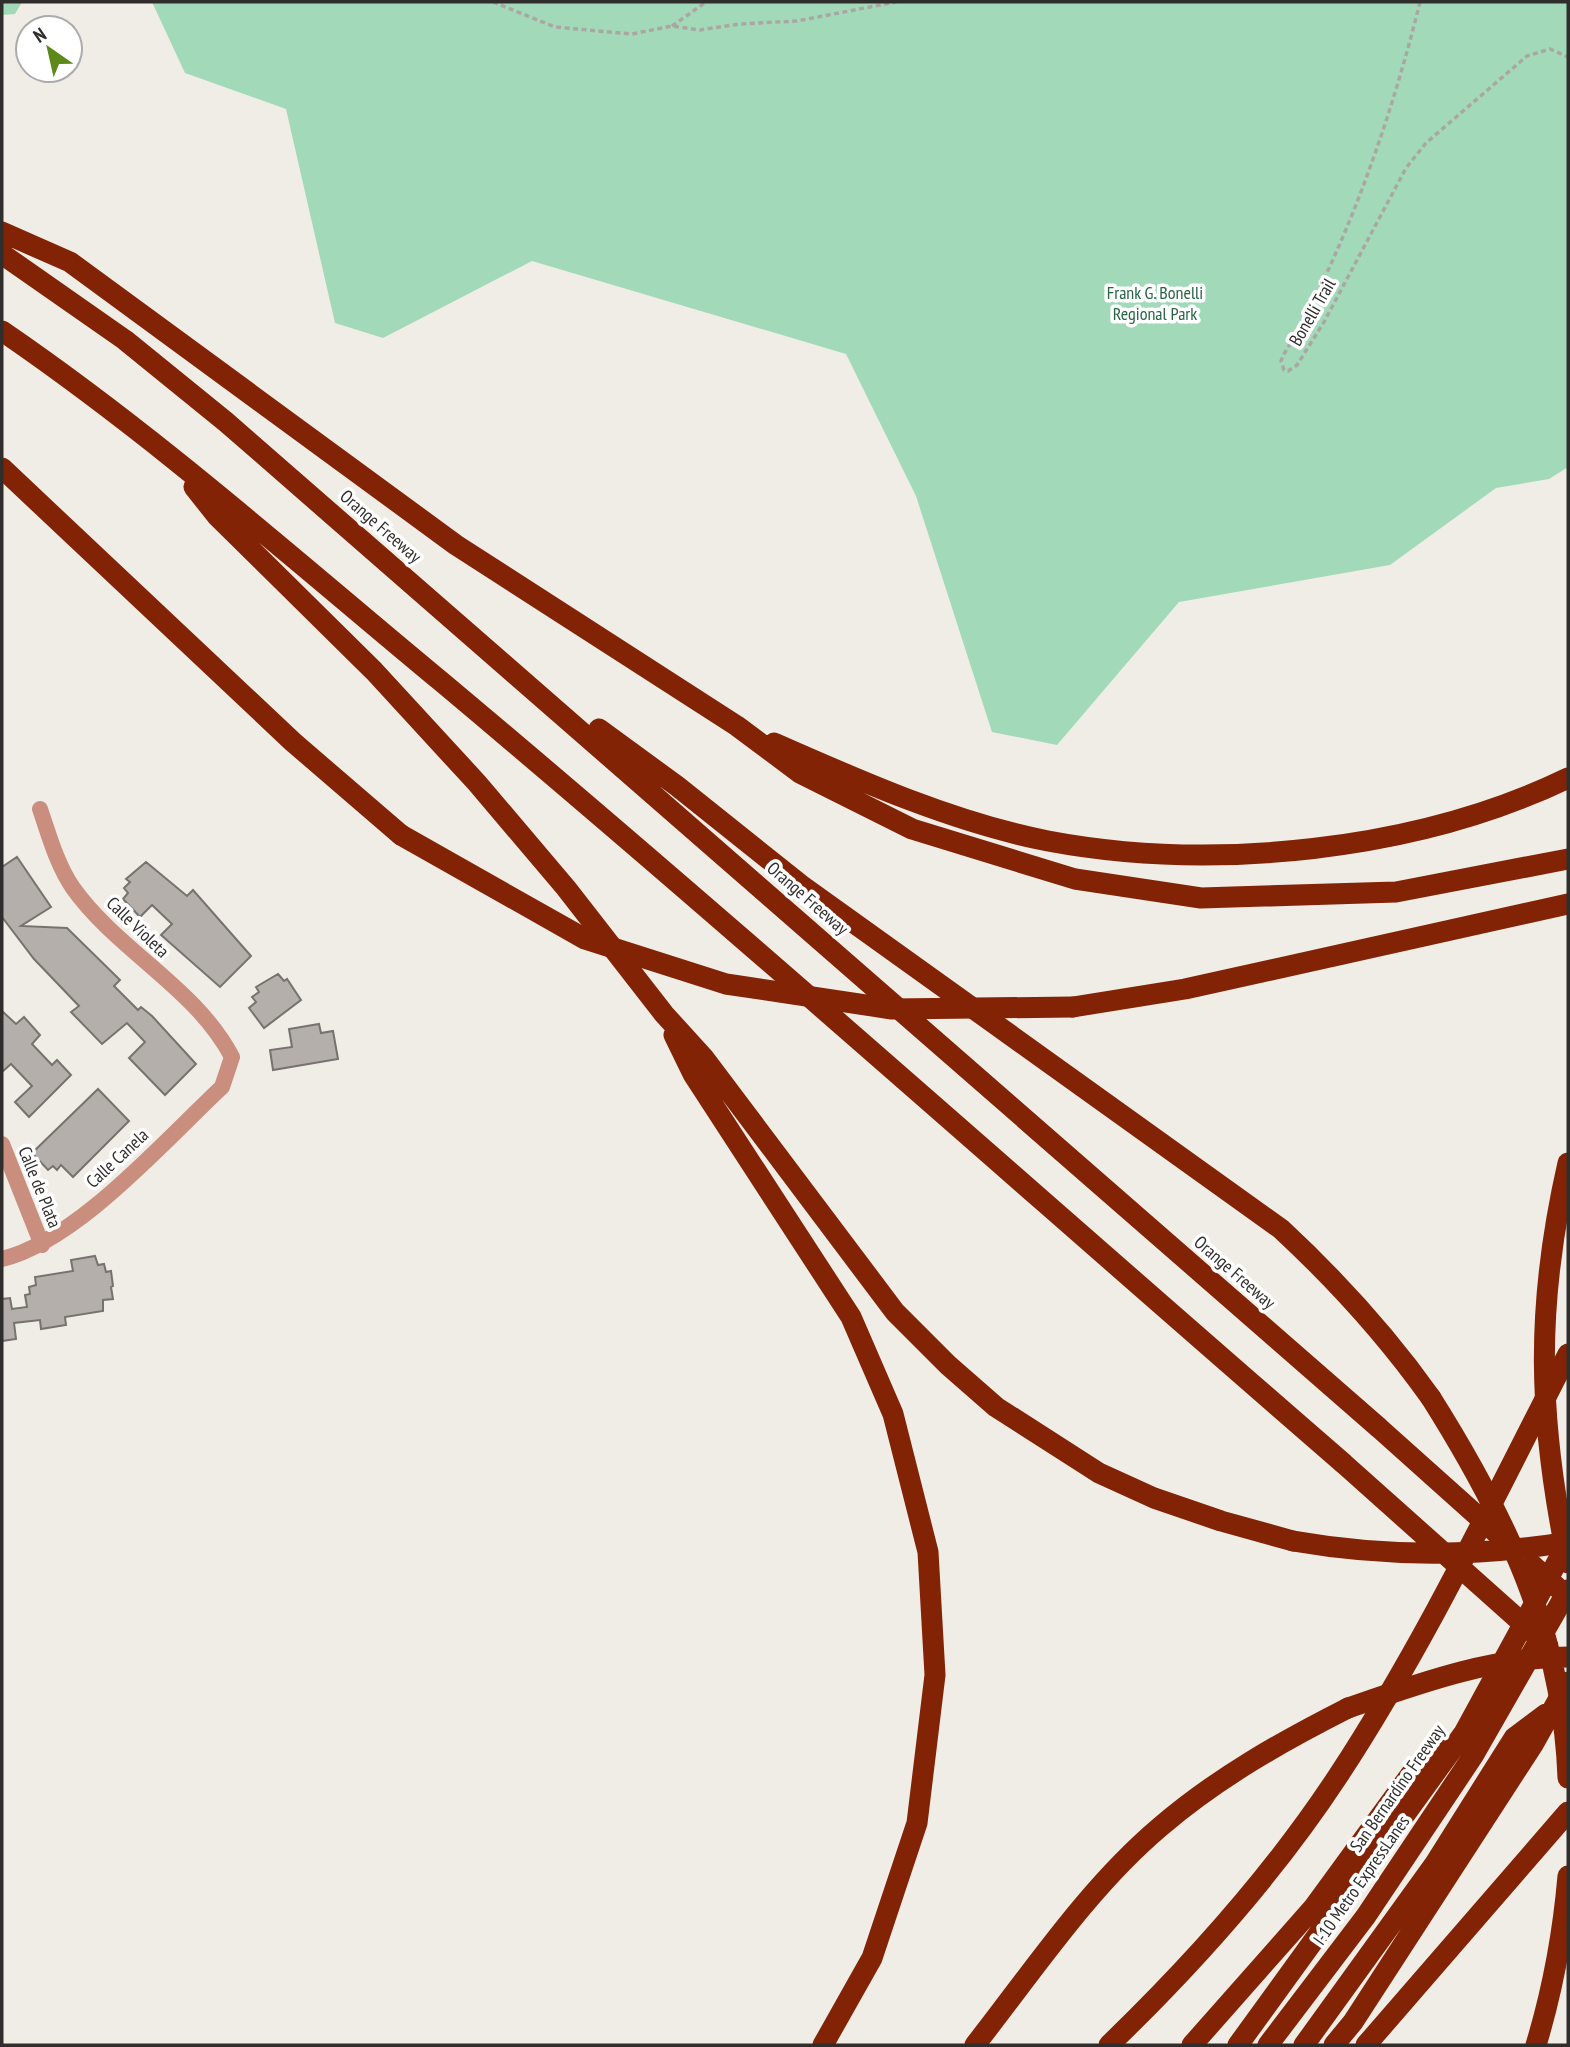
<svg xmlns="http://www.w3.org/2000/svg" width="1570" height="2047" font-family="'PT Sans Narrow',sans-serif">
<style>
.green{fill:#a2dab9}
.building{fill:#b4afaa;stroke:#76726d;stroke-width:2}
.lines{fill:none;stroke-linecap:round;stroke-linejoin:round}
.path{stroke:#aaa7a3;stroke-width:3.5;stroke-dasharray:5 3.5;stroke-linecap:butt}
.minor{stroke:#c98e7e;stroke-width:16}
.motorway{stroke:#822305;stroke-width:21}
.motorway-bridge{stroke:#822305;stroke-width:21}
.labels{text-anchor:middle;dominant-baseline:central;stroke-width:7;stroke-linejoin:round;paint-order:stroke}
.park-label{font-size:18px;fill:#266444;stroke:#fff}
.street-label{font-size:18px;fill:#2f2e2c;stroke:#fff}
</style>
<rect width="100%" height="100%" fill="#f0ece6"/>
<!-- green -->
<path class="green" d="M2 2H22L15 14 2 15Z
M152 2H1568V467L1549 479 1496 488 1390 565 1179 602 1057 745 992 732 916 496 846 354 532 261 383 338 335 323 286 109 185 73Z"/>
<!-- building -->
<path class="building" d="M17 857 51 907 21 926 67 928 120 980 114 986 138 1010 141 1007 152 1016 196 1064 165 1095 129 1058 145 1042 127 1023 102 1044 71 1012 79 1006 34 959 2 917V867Z
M146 862 187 896 193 890 251 956 220 987 161 935 172 924 152 905 140 917 123 899 128 893 124 888 130 882 126 879Z
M278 974 284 981 287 979 301 1000 264 1028 249 1008 256 1002 252 997 259 992 256 987Z
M2 1011 16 1024 24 1017 40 1035 32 1044 52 1065 57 1060 71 1075 29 1117 15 1102 32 1086 11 1064 2 1072Z
M319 1024 321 1033 333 1031 338 1059 273 1070 270 1050 292 1047 289 1029Z
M98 1089 129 1121 73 1177 61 1165 57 1170 53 1166 48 1170 32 1153Z
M95 1256 98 1265 104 1264 106 1272 111 1271 113 1286 111 1287 113 1299 103 1300V1311L65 1317 66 1325 41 1329 40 1320 14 1323 16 1339 2 1341V1299L10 1298 12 1309 27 1307 25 1295 30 1294 29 1287 36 1285 35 1277 73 1271 71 1260Z"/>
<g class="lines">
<!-- path -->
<path class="path" d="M493 2 555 27 632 34 672 26 700 30 739 24 797 21 896 2
M1420 2C1392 116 1345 253 1284 354L1281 361 1284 370 1288 371 1297 365 1324 322 1406 168 1426 143 1527 56 1550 49 1568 57
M672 26 706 2"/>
<!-- minor -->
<path class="minor" d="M2 1144 42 1245
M2 1259C77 1241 165 1140 222 1087L232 1057C196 988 118 951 73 888 57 865 49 835 40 809"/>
<!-- motorway -->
<path class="motorway" d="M2 232 70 262 456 545 737 726 800 773 912 829 1075 879 1201 898 1396 892 1568 859
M2 254 125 340 226 422 1378 1427
M2 331C157 437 298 563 443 683 747 938 1043 1203 1343 1463
M2 468 293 742 401 835
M194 487 217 516 374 671 477 783 566 888 664 1014 704 1058 895 1312 948 1365 996 1407 1099 1473 1154 1498 1221 1521 1293 1541
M599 729 677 786 801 885 1281 1229C1337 1281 1387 1336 1431 1398
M774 743C860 781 955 823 1048 841 1213 872 1417 851 1568 778
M1073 1007 1185 989 1568 904
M674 1035 693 1074 851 1317 893 1414 928 1552 935 1675 917 1823 872 1958 823 2045
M975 2045C1033 1971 1088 1888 1160 1827 1217 1778 1281 1742 1348 1708
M1109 2045C1194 1963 1273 1875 1338 1776 1426 1642 1495 1496 1568 1354
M1192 2045 1314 1907 1411 1774 1446 1747
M1238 2045 1464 1733 1568 1542
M1268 2045 1366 1916 1473 1756 1568 1590
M1304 2045 1434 1865 1514 1738 1546 1714
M1334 2045 1353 2022 1534 1743 1568 1682
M1366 2045 1568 1812
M1536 2045C1553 1989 1563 1934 1568 1876"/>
<!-- motorway-bridge -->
<path class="motorway-bridge" d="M401 835 585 939 726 984 892 1009 1073 1007
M1568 1163C1535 1307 1538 1419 1568 1563
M1431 1398C1506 1517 1563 1635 1568 1778
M1378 1427 1568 1597
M1343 1463 1548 1646
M1293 1541C1385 1557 1477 1557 1568 1542
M1348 1708C1420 1683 1491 1657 1568 1657"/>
</g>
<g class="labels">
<!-- park labels -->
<g class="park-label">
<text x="1155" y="292">Frank G. Bonelli<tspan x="1155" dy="21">Regional Park</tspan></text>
</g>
<!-- street labels -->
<g class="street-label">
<text transform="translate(1312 312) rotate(-60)">Bonelli Trail</text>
<text transform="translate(381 526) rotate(41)">Orange Freeway</text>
<text transform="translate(808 898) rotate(41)">Orange Freeway</text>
<text transform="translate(138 927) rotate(44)">Calle Violeta</text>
<text transform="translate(117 1158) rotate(-43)">Calle Canela</text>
<text transform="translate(40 1187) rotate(68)">Calle de Plata</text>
<text transform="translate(1235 1272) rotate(41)">Orange Freeway</text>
<text transform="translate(1397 1788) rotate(-55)">San Bernardino Freeway</text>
<text transform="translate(1361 1880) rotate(-55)">I-10 Metro ExpressLanes</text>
</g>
</g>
<!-- border -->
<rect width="1570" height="2047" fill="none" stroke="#2f2e2c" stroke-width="7"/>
<!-- north arrow -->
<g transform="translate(49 49) rotate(326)"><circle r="33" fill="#ffffff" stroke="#acabab" stroke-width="2"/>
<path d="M0-5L12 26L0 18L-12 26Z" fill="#5c891a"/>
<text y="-10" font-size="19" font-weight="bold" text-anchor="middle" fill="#2f2e2c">N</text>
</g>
</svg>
